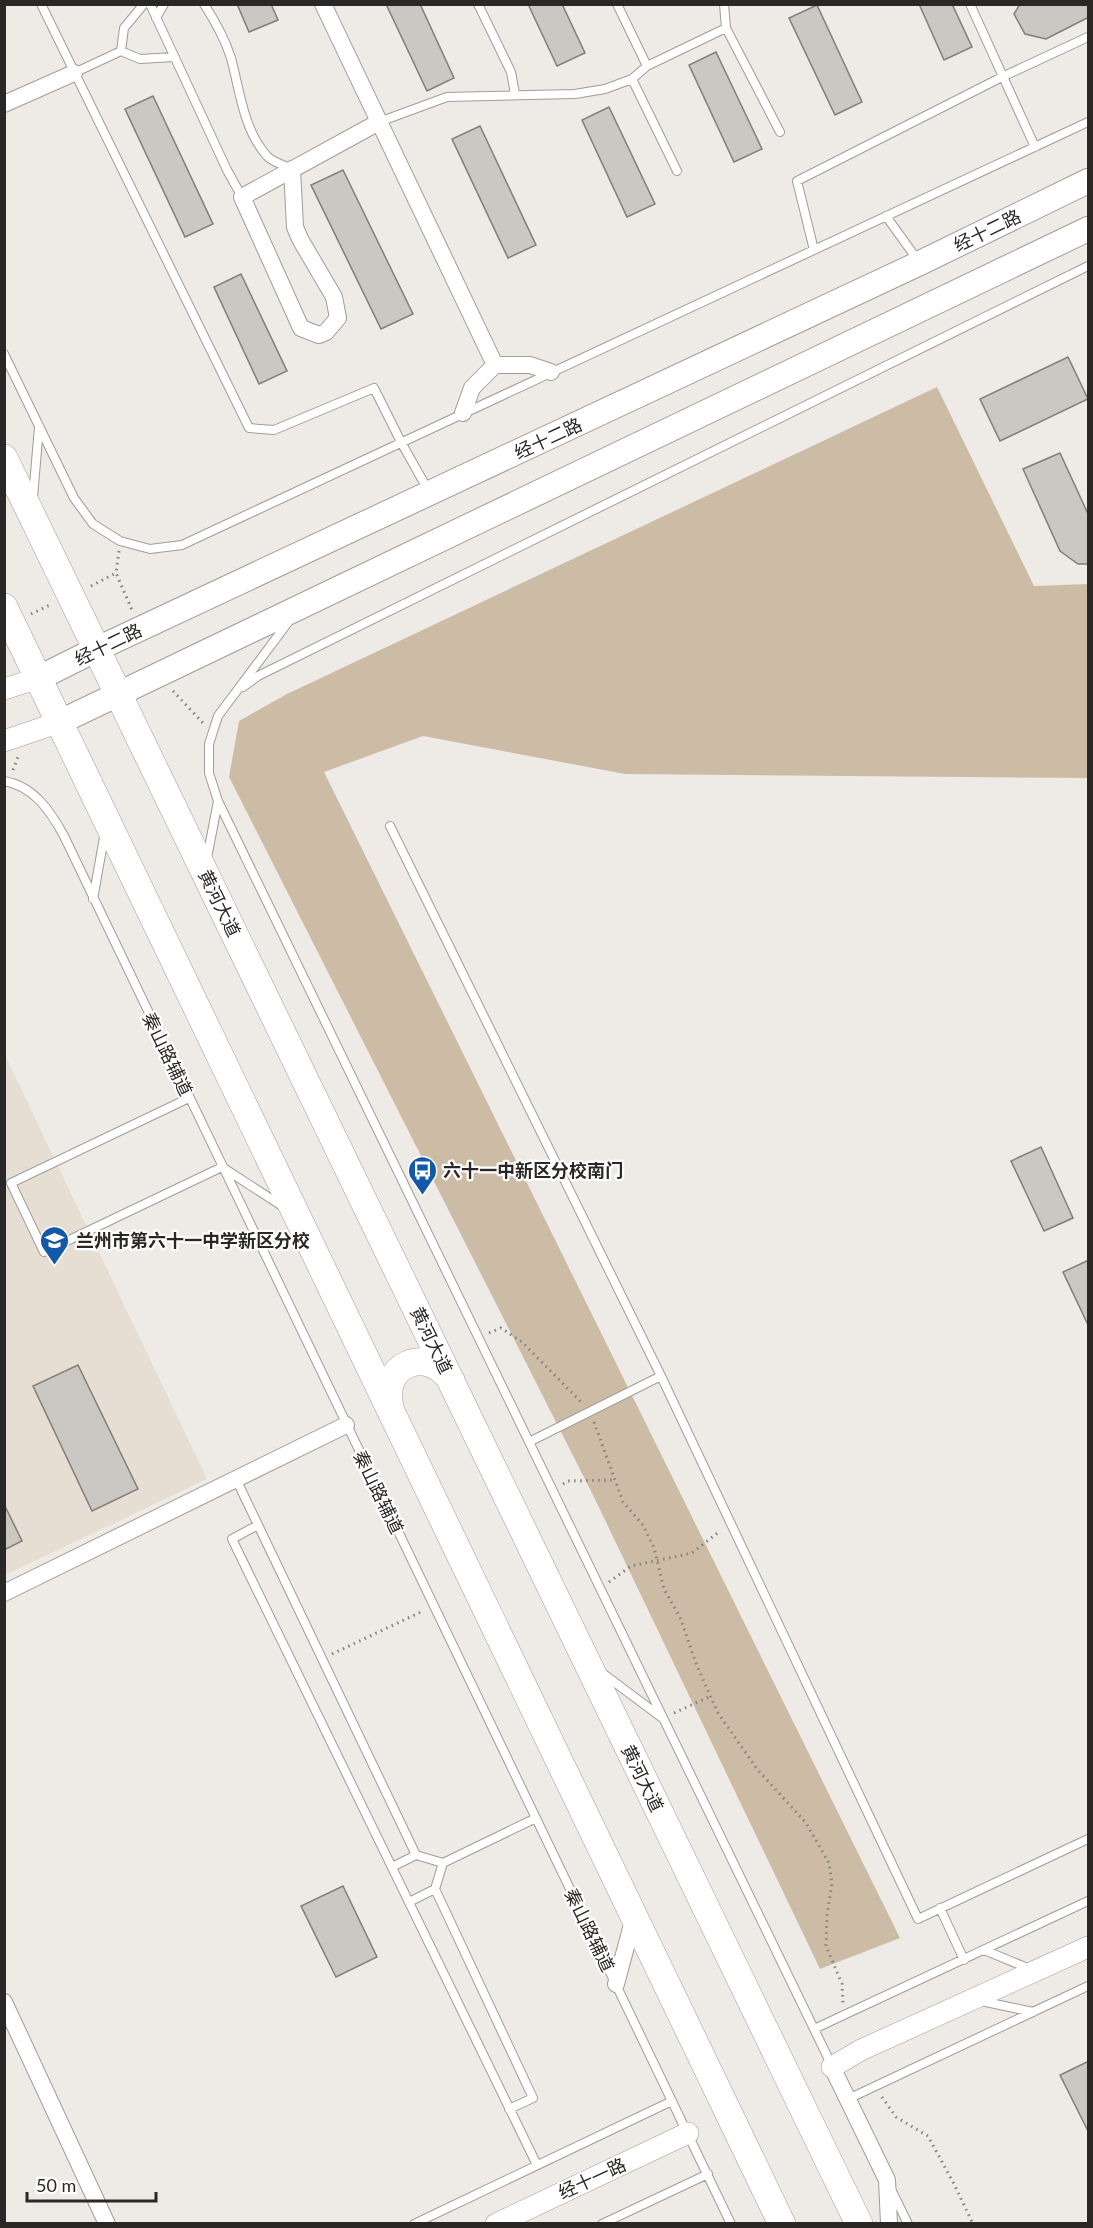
<svg xmlns="http://www.w3.org/2000/svg" width="1093" height="2228" font-family="Lato,'Noto Sans SC',sans-serif">
<style>
.built{fill:#e6ded3}
.green{fill:#ccbca5}
.building{fill:#cbc8c3;stroke:#817d79;stroke-width:1.5}
.lines{fill:none;stroke-linecap:round;stroke-linejoin:round}
.service-casing{stroke:#a09d98;stroke-width:10}
.minor-casing{stroke:#a09d98;stroke-width:18}
.tertiary-casing{stroke:#a09d98;stroke-width:22}
.secondary-casing{stroke:#a09d98;stroke-width:26}
.primary-casing{stroke:#a09d98;stroke-width:28}
.path{stroke:#84817e;stroke-width:3;stroke-dasharray:1.5 4.5;stroke-linecap:butt}
.service{stroke:#fff;stroke-width:8}
.minor{stroke:#fff;stroke-width:16}
.tertiary{stroke:#fff;stroke-width:21}
.secondary{stroke:#fff;stroke-width:24}
.primary{stroke:#fff;stroke-width:27}
.labels{text-anchor:middle;dominant-baseline:central;stroke-width:4.5;stroke-linejoin:round;paint-order:stroke}
.street-label{font-size:18px;fill:#2a2826;stroke:#fff}
.poi-label{font-size:18px;font-weight:bold;fill:#2a2826;stroke:#fff;text-anchor:start}
</style>
<rect width="100%" height="100%" fill="#eeeae5"/>
<!-- built -->
<path class="built" d="M4 1053 207 1479 5 1575H4Z"/>
<!-- green -->
<path class="green" d="M937 387 1034 586 1088 584V778L625 774 423 736 324 772 900 1938 820 1969 594 1497 229 777 239 721 287 694Z"/>
<!-- building -->
<path class="building" d="M237 4H271L278 20 249 32Z
M386 4H420L454 78 427 91Z
M528 4H562L585 53 557 66Z
M919 4H952L972 47 944 60Z
M1020 4H1089V17L1046 39 1025 34 1014 14Z
M817 5 862 102 835 115 789 18Z
M716 52 762 149 734 162 689 65Z
M153 96 213 224 185 237 125 109Z
M609 107 655 204 627 217 582 120Z
M480 126 536 245 508 258 452 139Z
M343 170 413 314 381 329 311 185Z
M241 274 287 371 259 384 214 287Z
M1068 357 1088 399 1000 441 980 399Z
M1060 453 1089 516V564H1078L1060 551 1023 469Z
M1041 1147 1073 1218 1044 1231 1011 1161Z
M1089 1260V1327L1063 1272Z
M78 1365 138 1489 92 1511 33 1386Z
M4 1504 22 1541 4 1550Z
M343 1886 377 1957 336 1977 301 1906Z
M1089 2061V2133L1060 2075Z"/>
<g class="lines">
<defs>
<path id="service" d="M41 4 249 428 274 430 374 388 401 442 428 490
M150 4 227 170 242 197
M204 4C215 21 225 39 231 58 240 91 243 129 267 156 272 162 284 165 292 169
M478 4 511 72 515 94
M617 4 647 66
M724 4 726 28 780 132
M970 4 1035 147
M156 18 164 4
M121 51 124 28 144 4
M74 73 121 51 140 59 174 57
M632 79 677 171
M379 122 447 97 575 94 605 89 632 79 647 66 726 28
M886 216 919 262
M814 250 797 181 1002 77 1088 37
M4 354 74 498 93 524 120 541 150 549 182 545 1088 122
M33 497 39 427
M289 621 218 716 209 744V773L218 801 832 2066
M243 687 258 676 1088 266
M4 781C34 786 51 812 64 836L731 2224
M390 826 661 1376 918 1919 1088 1839
M207 858 218 801
M93 899 105 832
M189 1098 11 1183 44 1252 222 1167 285 1208
M529 1442 661 1376
M236 1479 416 1855
M258 1525 232 1539 537 2165
M601 1672 661 1717
M392 1867 416 1855 443 1863 536 1818
M435 1889 533 2098 509 2109
M409 1902 435 1889 443 1863
M940 1908 964 1960
M984 1950 1030 1969
M981 2001 1033 2012
M814 2029 1088 1901
M848 2099 1088 1986
M891 2189 908 2224
M414 2224 672 2101
M602 2224 708 2174"/>
<path id="minor" d="M323 4 495 365
M4 104 74 73
M292 169 295 227 300 239 334 297 338 318 326 332 319 335 301 328 242 197 379 122
M463 413 472 388 495 365H530L551 372
M4 1593 346 1425
M616 1984 634 1917
M4 2002 107 2224
M832 2067 887 2180 889 2224"/>
<path id="tertiary" d="M4 689 39 678
M4 741 60 722
M832 2067 861 2050 1088 1947
M496 2224 688 2133"/>
<path id="secondary" d="M39 678 97 649 920 263 1088 181
M60 722 1088 229"/>
<path id="primary" d="M4 458 859 2224
M4 607 782 2224
M390 1407C379 1366 426 1344 451 1380"/>
</defs>
<!-- service casing -->
<use href="#service" class="service-casing"/>
<!-- minor casing -->
<use href="#minor" class="minor-casing"/>
<!-- tertiary casing -->
<use href="#tertiary" class="tertiary-casing"/>
<!-- secondary casing -->
<use href="#secondary" class="secondary-casing"/>
<!-- primary casing -->
<use href="#primary" class="primary-casing"/>
<!-- path -->
<path class="path" d="M119 551 116 573 132 610
M91 586 116 573
M31 614 52 604
M173 691 203 723
M13 770 18 757
M489 1333 501 1328 522 1342 581 1402
M594 1422 623 1502 643 1525 654 1548 664 1589 680 1617 697 1666 718 1713 757 1769 806 1823 829 1863 832 1884 827 1915 826 1946 842 1984 843 2003
M563 1484 568 1481 614 1480
M609 1582 631 1566 692 1553 720 1531
M332 1654 423 1611
M674 1713 711 1696
M882 2097 896 2117 928 2136 954 2184 973 2224"/>
<!-- service -->
<use href="#service" class="service"/>
<!-- minor -->
<use href="#minor" class="minor"/>
<!-- tertiary -->
<use href="#tertiary" class="tertiary"/>
<!-- secondary -->
<use href="#secondary" class="secondary"/>
<!-- primary -->
<use href="#primary" class="primary"/>
</g>
<!-- icons -->
<defs>
<symbol id="bus-pin" viewBox="-11 -11 22 30"><path d="M0 17L-7.5 6A9.5 9.5 0 1 1 7.5 6Z" fill="#1458a8" stroke="#fff"/><path d="M-5-6H5V4H4V6H2V4H-2V6H-4V4H-5ZM-3.5-4V0h7V-4ZM-3.5 1.2v1.5H-2V1.2ZM2 1.2v1.5H3.5V1.2Z" fill="#fff"/></symbol>
<symbol id="school-pin" viewBox="-11 -11 22 30"><path d="M0 17L-7.5 6A9.5 9.5 0 1 1 7.5 6Z" fill="#1458a8" stroke="#fff"/><path d="M0-5L7-2L0 1L-7-2ZM-4 1L0 2.5L4 1V4Q0 6-4 4Z" fill="#fff"/></symbol>
</defs>
<g fill-rule="evenodd">
<use href="#bus-pin" x="406" y="1154" width="33" height="45"/>
<use href="#school-pin" x="38" y="1224" width="33" height="45"/>
</g>
<g class="labels">
<!-- street labels -->
<g class="street-label">
<text transform="translate(987 230) rotate(-26)">经十二路</text>
<text transform="translate(548 438) rotate(-25)">经十二路</text>
<text transform="translate(108 644) rotate(-26)">经十二路</text>
<text transform="translate(220 903) rotate(64)">黄河大道</text>
<text transform="translate(168 1054) rotate(64)">秦山路辅道</text>
<text transform="translate(432 1340) rotate(64)">黄河大道</text>
<text transform="translate(379 1492) rotate(64)">秦山路辅道</text>
<text transform="translate(643 1778) rotate(64)">黄河大道</text>
<text transform="translate(590 1930) rotate(64)">秦山路辅道</text>
<text transform="translate(592 2178) rotate(-25)">经十一路</text>
</g>
<!-- poi labels -->
<g class="poi-label">
<text x="443" y="1170">六十一中新区分校南门</text>
<text x="76" y="1240">兰州市第六十一中学新区分校</text>
</g>
</g>
<!-- border -->
<rect width="1093" height="2228" fill="none" stroke="#2a2826" stroke-width="12"/>
<!-- scale -->
<path d="M27 2192v9h129v-9" fill="none" stroke="#2a2826" stroke-width="3"/>
<text x="36" y="2192" font-size="18" fill="#2a2826" stroke="#ffffff" stroke-width="4.5" paint-order="stroke">50 m</text>
</svg>
